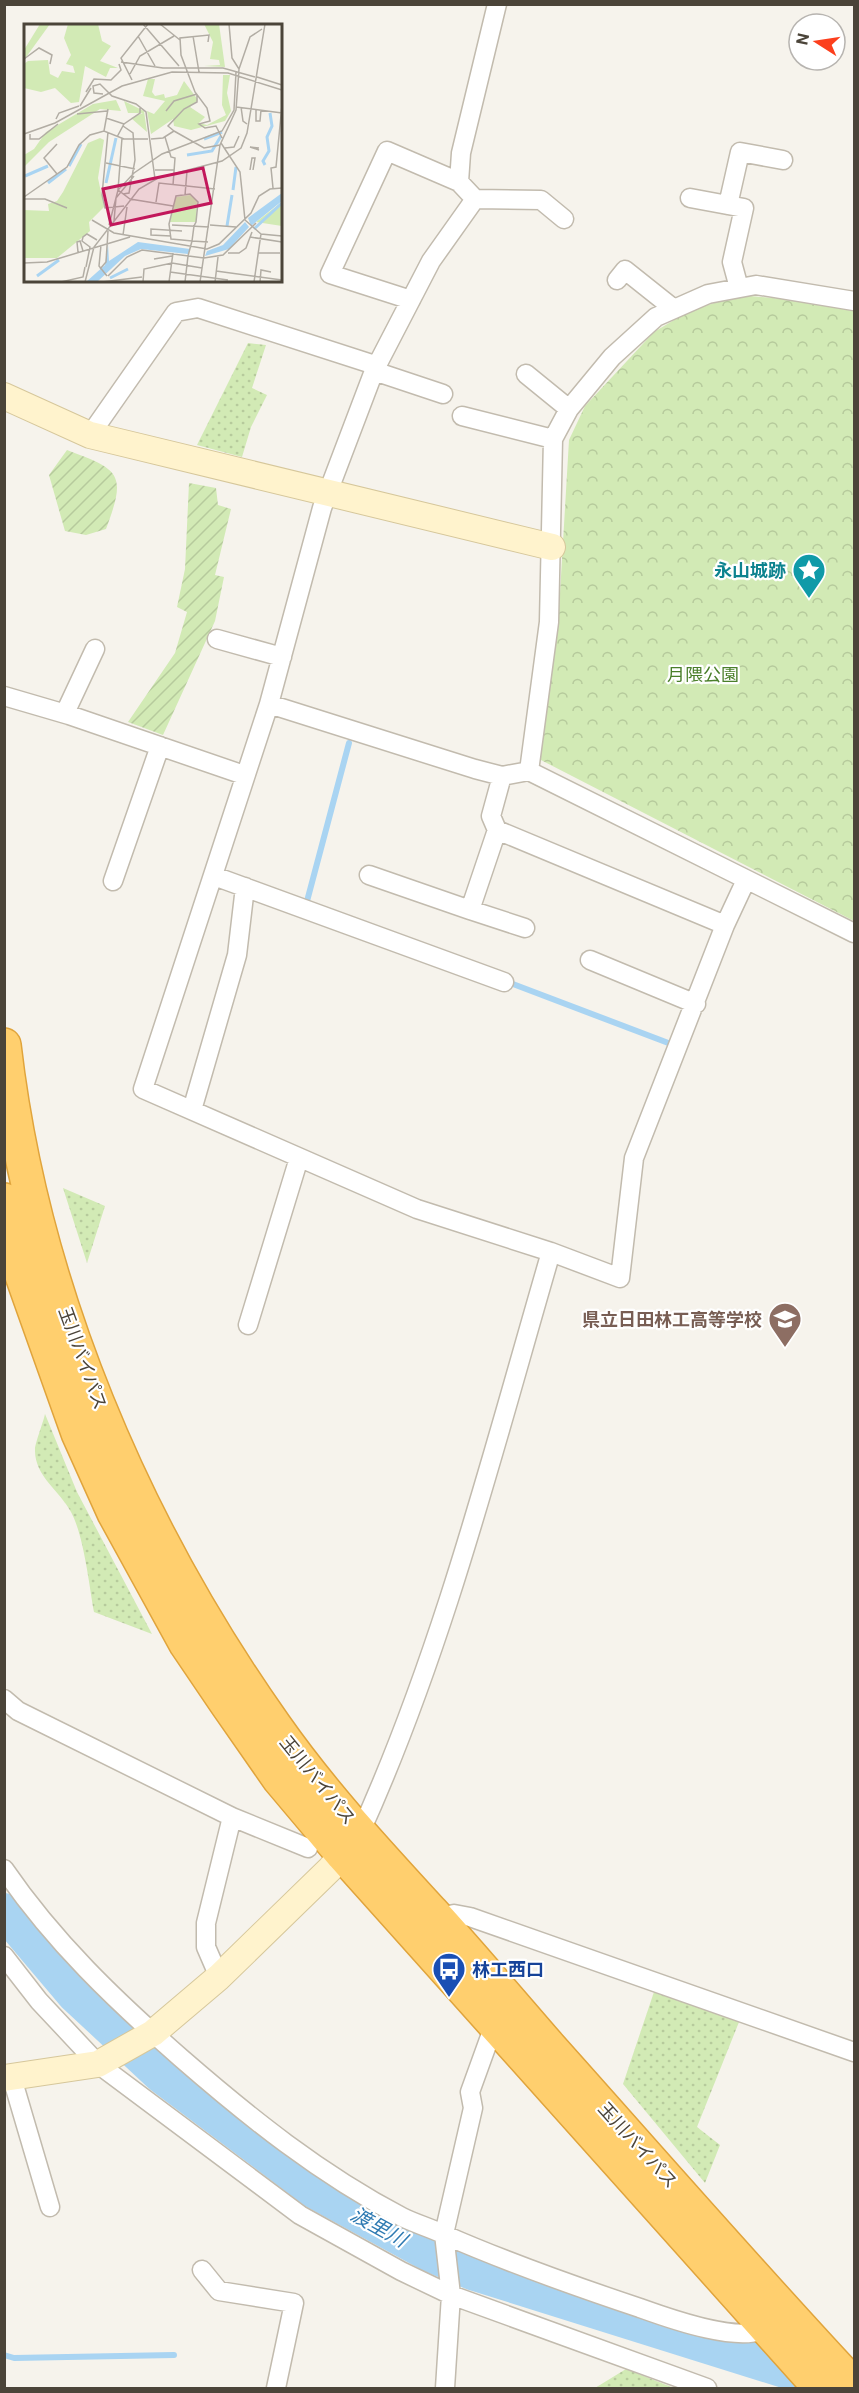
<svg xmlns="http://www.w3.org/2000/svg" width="859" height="2393" font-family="Roboto,'Noto Sans JP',sans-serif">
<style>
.grass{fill:url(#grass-dots)}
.park{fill:url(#park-crowns)}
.garden{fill:url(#garden-furrows)}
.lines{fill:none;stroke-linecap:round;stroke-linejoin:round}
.stream{stroke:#a9d4f2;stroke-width:6}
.river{stroke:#a9d4f2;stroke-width:36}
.street-casing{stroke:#c2bbae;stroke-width:21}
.secondary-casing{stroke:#d6c79b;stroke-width:28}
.highway-casing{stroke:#e0a43c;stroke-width:36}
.street{stroke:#fff;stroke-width:18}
.secondary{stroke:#fff3cd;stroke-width:26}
.highway{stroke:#ffcf6e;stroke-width:33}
.labels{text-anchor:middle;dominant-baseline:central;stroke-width:4.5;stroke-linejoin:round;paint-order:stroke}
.culture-label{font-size:18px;font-weight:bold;fill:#0d838f;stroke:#fff;text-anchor:end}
.park-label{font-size:18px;fill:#4a7f2a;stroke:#fff}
.education-label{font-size:18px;font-weight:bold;fill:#785e54;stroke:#fff;text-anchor:end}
.street-label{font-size:18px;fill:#4b4439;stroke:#fff}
.transit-label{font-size:18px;font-weight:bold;fill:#164399;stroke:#fff;text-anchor:start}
.water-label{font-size:20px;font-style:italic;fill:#2e7ab2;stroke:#fff}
.inset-river{fill:none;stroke:#a9d4f2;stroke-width:3}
.inset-road{fill:none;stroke:#b2ada4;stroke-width:1.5}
.view{fill:#c2185b;fill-opacity:0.15;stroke:#c2185b;stroke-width:3}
.inset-edge{fill:none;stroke:#4b4439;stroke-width:3}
</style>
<defs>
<pattern id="grass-dots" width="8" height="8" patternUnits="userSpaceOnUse" patternTransform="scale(1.5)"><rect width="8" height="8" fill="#d2eab5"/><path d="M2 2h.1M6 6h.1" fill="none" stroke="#b6ca9c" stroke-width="1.8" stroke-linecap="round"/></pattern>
<pattern id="park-crowns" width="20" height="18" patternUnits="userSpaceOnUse" patternTransform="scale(1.5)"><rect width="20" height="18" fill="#d2eab5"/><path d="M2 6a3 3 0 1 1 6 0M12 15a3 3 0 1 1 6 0" fill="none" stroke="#b6ca9c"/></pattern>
<pattern id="garden-furrows" width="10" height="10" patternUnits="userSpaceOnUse" patternTransform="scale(1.5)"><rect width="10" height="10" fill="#d2eab5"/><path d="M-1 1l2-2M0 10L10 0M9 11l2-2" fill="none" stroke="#b6ca9c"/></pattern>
</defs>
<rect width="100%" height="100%" fill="#f6f3ec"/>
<!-- grass -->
<path class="grass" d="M248 343 266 345 252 388 267 395 251 427 242 457 197 445Z
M63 1188 105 1206 87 1263Z
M45 1414 77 1492 152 1634 94 1612C89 1585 84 1536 71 1512 60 1491 34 1476 35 1449 35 1444 43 1423 45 1414Z
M656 1986 741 2017 697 2127 720 2145 705 2183 623 2084Z
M626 2369 674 2388H595Z"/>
<!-- park -->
<path class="park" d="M739 295 794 300 854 311V921L537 758 558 627 569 440 585 406 654 332 689 311Z"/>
<!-- garden -->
<path class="garden" d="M67 450C120 470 127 473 106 529L86 535 65 531 49 475Z
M189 483 216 488 218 505 231 509 215 575 224 577 215 621 163 735 128 722 175 653 187 612 177 607 185 569Z"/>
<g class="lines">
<!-- stream -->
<path class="stream" d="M306 905 349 743
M505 981 671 1044
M4 2355 14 2358 174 2355"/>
<!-- river -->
<path class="river" d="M4 1911 74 1994 161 2075 315 2191 430 2254 472 2272 826 2383"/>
<defs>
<path id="street" d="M497 4 461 153 459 182 475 199 431 261 374 371 322 508 269 704 143 1089 417 1209 551 1252 620 1278 634 1158 725 925 746 880
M690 198 744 208 732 262 739 288
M475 199 541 200 564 219
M728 205 740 152 783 160
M617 280 625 270 674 309
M411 300 330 274 387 151 459 182
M854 301 756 285 708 294 656 317 612 357 569 409 553 439 549 622 529 771 854 933
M374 371 443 394
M526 374 569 409
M462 416 553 439
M90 435 176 312 198 308 378 366
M217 639 282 657
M4 696 69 715 244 775
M269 704 475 769 502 776 529 771
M65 713 95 649
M497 830 491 816 502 776
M369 875 470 910 497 830 725 925
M214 876 504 982
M113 881 160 746
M470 910 525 928
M590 960 696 1004
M192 1110 237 955 245 887
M248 1325 299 1158
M4 1699 18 1711 232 1817 206 1923V1947L219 1977
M232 1817 308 1848
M360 1833C444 1648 494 1447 551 1252
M4 1869C54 1942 115 2000 181 2058 250 2118 320 2174 402 2217 416 2224 431 2228 445 2235 509 2263 574 2286 640 2308 665 2317 747 2347 769 2326
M437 1917 454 1914 470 1917 854 2052
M4 1956 39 2001 98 2064 300 2215 401 2271 451 2295 707 2388
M12 2078 50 2207
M202 2270 219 2291 294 2303 276 2388
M445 2388 451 2295 444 2234 473 2108 470 2092 496 2020"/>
<path id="secondary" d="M4 396 90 435 552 547
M4 2078 98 2064 153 2033 219 1977 330 1869 354 1841"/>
<path id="highway" d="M4 1045C32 1288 134 1527 275 1726 322 1793 377 1852 432 1912 472 1956 511 2002 550 2047 651 2160 751 2275 854 2385
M4 1200 15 1256 78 1433 114 1513 186 1644 226 1703 279 1779 343 1855 820 2388"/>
</defs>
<!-- street casing -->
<use href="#street" class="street-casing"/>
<!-- secondary casing -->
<use href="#secondary" class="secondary-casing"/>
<!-- highway casing -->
<use href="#highway" class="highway-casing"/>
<!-- street -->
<use href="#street" class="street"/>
<!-- secondary -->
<use href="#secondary" class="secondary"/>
<!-- highway -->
<use href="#highway" class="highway"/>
</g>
<!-- icons -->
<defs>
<symbol id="sight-pin" viewBox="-11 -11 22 30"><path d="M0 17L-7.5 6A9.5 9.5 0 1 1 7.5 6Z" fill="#0f9aa8" stroke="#fff"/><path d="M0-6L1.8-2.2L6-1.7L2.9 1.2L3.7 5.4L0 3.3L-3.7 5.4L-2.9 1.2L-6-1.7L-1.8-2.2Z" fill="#fff"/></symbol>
<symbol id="school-pin" viewBox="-11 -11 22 30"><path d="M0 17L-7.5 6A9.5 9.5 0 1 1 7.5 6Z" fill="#8d6e63" stroke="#fff"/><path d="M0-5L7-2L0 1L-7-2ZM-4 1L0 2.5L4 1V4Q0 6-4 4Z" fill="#fff"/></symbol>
<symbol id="bus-pin" viewBox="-11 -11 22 30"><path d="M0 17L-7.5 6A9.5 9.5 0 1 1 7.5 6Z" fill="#1a4fb4" stroke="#fff"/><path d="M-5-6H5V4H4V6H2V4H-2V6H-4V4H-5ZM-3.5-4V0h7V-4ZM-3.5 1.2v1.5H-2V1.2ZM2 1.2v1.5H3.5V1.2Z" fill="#fff"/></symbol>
</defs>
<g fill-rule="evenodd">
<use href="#sight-pin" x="790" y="551" width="38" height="52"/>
<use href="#school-pin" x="766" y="1300" width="38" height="52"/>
<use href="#bus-pin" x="430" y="1950" width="38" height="52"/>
</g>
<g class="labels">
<!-- culture labels -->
<g class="culture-label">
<text x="786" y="570">永山城跡</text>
</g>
<!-- park labels -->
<g class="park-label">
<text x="703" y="674">月隈公園</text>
</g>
<!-- education labels -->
<g class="education-label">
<text x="762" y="1319">県立日田林工高等学校</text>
</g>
<!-- street labels -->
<g class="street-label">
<text transform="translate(83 1358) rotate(70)">玉川バイパス</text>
<text transform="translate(318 1780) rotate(51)">玉川バイパス</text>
<text transform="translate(638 2145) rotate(48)">玉川バイパス</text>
</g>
<!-- transit labels -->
<g class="transit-label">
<text x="472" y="1969">林工西口</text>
</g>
<!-- water labels -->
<g class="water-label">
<text transform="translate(379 2227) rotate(29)">渡里川</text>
</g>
</g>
<!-- overview -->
<g transform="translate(24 24)">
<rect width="258" height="258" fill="#f6f3ec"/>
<path d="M16 0H26L0 36V26ZM44 0H74L78 17 87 22 76 37 94 44H86L82 53 61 42 55 78 47 79 31 64 17 68 0 64V40L4 37 24 36 26 50 34 54 38 47 51 49 49 42 42 40 47 31 40 14ZM180 0H195L201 43 180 42 196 41 195 36 186 35 189 18ZM199 51H206L203 69 207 87 201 97 167 106 150 102 149 95 127 110 123 87 130 90 141 77 119 72 124 55H131L128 68 131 72 140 70 141 74 153 71 160 57 174 76 166 83 181 93 175 99 183 101 202 91 198 81ZM92 76 97 87 76 85 25 118 0 143V131L10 125 22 108 69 80ZM100 77 120 87 123 108 107 94 119 89H104ZM76 114 80 116 74 154 80 183 65 198 66 207 33 234H0V186L25 187 24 180 33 177 39 168 64 119Z" fill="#d2eab5"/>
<path d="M166 171 173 177 172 198H146L152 173ZM258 178V202L232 198Z" fill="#d2eab5"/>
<path d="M258 169V177L227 202 224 194ZM221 198 225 203 205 225 181 232 183 227 199 221ZM114 218 166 225 164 230 117 225 101 232 73 258H62L81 241 84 220 85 237Z" fill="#a9d4f2"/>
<path class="inset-river" d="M180 115 198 108M163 131 188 127 197 112M241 141 239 137 245 127 243 113 248 102 246 89M45 142 57 120M1 152 24 142M24 159 42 145M82 159 92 114M209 166 212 143M203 202 208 171M230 205 258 179M13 252 35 236M86 254 104 245"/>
<path class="inset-road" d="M119 0 155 42M136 0 156 16M114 12 131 42M169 12 175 48M184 18 185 11 156 14 157 31 171 68 183 84 186 97 175 100 181 104 192 102 198 114M0 35 15 24 28 31 26 40M97 38 139 44H199L231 53M215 45 226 13 238 5M106 50 116 32 150 12M233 53 258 61M108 56 97 34 124 0M62 68 70 55 87 56 97 46 95 40M79 70 70 69 69 62 76 60 88 72 112 80 122 88 131 155M56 82 67 64M212 83 258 89M217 83 219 97 223 100M232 85V97H236L237 86M142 87 150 77 173 70M53 90 83 87M82 94 100 100M32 95 35 89 55 82M80 107 84 85M150 107 144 102 160 85 173 78V70M150 107 180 124 196 121M84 108 78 171 81 184 100 182M0 110 31 99 98 62 148 48 204 49 258 66M6 110V115H15L34 100M93 113 100 100 116 89V84M141 113 147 133 151 134 149 161M98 114 94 166 106 175 149 182M127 115 139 114 150 107M197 119 216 148 221 196 237 210 258 212M201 124 210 123 215 112M235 124 226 123 235 126M82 139 111 145M131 146H150M226 146 228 134H231L229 146M33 150 20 134 33 120M249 164 247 144 252 143 258 81M99 170 105 169 111 136 109 109 99 102M161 171 163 147M0 173 43 143 55 121 66 111 80 107 100 115H124M0 175H21L43 184M132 178 135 159 191 165M68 196 90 209 183 225 195 220 227 189 235 172 246 165 258 164M90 197 92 174 110 152M85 201 94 166 110 149 138 130 198 107 210 86 212 48M148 201 185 203M186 201 212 203M99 211 103 183M147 212 127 211V205L158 207M226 213 258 218M77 221 75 242 83 252M54 228 53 218 56 217 59 227M204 229H215L222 224 228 208M234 229H256M130 235 148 232M0 239 23 238 106 213M62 243 66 223 58 217 59 213 63 210 73 216M76 245 82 238 84 207M192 247 258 256M146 248 204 256M84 252 103 233 118 226 180 234 199 231 232 199M37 258 59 253 61 243M61 258 70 223 115 165 134 154 198 137 217 124 223 109 241 0M78 258 118 253M119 258 120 245 148 239 178 244M145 258 149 229M161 258 164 232 168 217 170 202 172 198 174 178 166 170 152 172 145 200 147 215 158 216 168 217 184 218M176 258 196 121 212 86 215 45 208 34 205 0M191 258 194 233M230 258 237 210M236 258 237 246 247 248"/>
<path class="view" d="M179 144 187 179 87 201 79 165Z"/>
<rect width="258" height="258" class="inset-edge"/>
</g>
<!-- border -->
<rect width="859" height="2393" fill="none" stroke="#4b4439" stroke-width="12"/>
<!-- north arrow -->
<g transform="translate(817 42) rotate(282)"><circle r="28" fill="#ffffff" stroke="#b7b4b0" stroke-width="1.5"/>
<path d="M0-4.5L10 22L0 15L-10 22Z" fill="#fc3f1d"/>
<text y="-9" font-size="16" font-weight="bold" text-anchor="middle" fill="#4b4439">N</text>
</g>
</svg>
